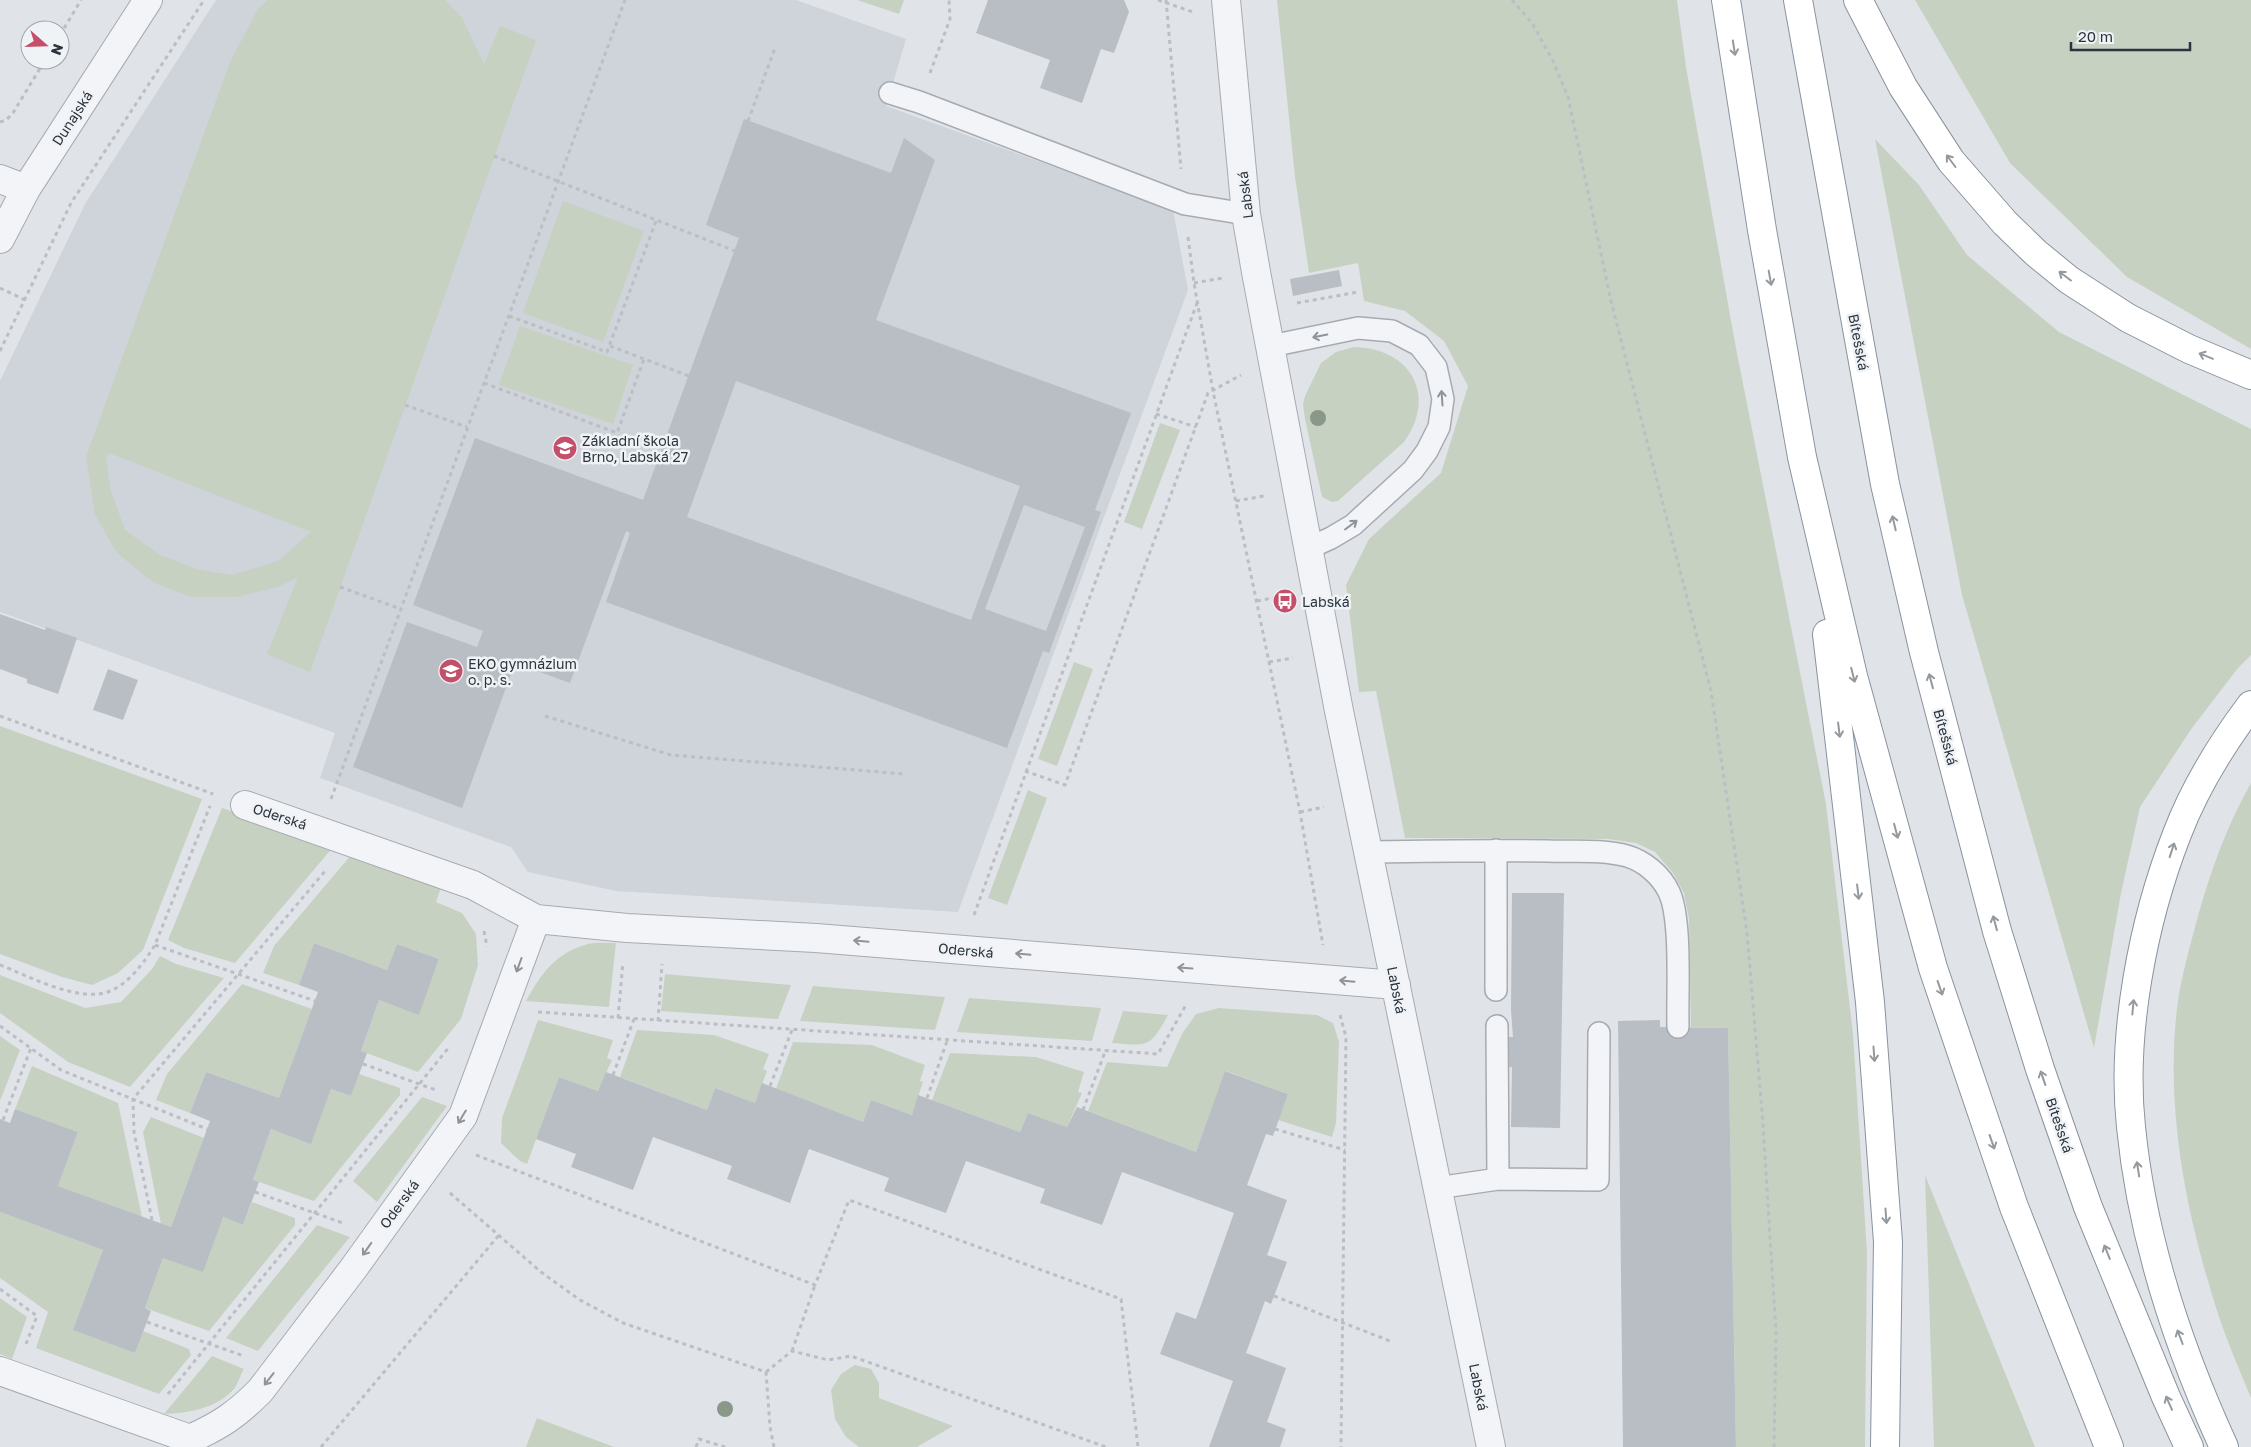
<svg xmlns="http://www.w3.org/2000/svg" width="2251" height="1447" font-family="'Golos Text',sans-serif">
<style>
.built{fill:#cfd3da}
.green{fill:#c7d1c2;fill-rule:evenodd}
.building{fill:#b8bec4;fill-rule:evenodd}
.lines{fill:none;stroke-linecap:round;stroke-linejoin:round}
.lane-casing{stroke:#a6abb2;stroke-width:24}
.street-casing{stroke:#a6abb2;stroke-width:30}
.highway-casing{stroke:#89939e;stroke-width:30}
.path{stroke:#bbbec3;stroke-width:3;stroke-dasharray:4 4;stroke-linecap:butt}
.lane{stroke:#f3f4f7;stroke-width:21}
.street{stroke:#f3f4f7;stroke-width:28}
.highway{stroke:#fff;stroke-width:28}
.tree{fill:#899888}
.oneway{stroke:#94999e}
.oneway2{stroke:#8e949a}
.labels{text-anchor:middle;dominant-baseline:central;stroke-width:5;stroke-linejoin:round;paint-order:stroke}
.street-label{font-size:14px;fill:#2a333e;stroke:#f0f3f6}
.poi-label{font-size:14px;fill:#2a333e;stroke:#f0f3f6;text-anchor:start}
</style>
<rect width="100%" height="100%" fill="#e0e4e8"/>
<!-- built -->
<path class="built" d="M216 0H796L906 39 886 106 1173 210 1188 290 958 912 616 891 528 872 511 847 320 778 335 733 0 612V381L85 204Z"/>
<!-- green -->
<path class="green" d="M268 0H445L462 18 484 64 500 26 536 40 310 672 267 654 298 577 278 587 236 597H192L154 583 117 553 95 515 86 457 230 62 258 9ZM109 453 311 532 278 561 232 575 196 569 160 555 125 530 111 491 106 460Z
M857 0H904L899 14Z
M1277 0H1677L1686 67 1735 343 1826 804 1853 1034 1867 1253 1865 1447H1736L1728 1028 1691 1027 1689 919 1684 893 1673 873 1655 852 1636 843 1608 839 1405 838 1376 691 1359 692 1346 585 1369 539 1441 473 1468 386 1444 341 1405 311 1364 301 1358 263 1309 273 1295 177Z
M1915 0H2251V349L2127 277 2010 163Z
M1875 139 1919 185 1967 255 2059 332 2251 429V655L2238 668 2192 728 2140 807 2121 893 2094 1048 1962 595Z
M563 201 644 231 603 342 523 313Z
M520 326 633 365 613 424 499 385Z
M1354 347C1410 348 1438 395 1404 442L1338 501 1332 502 1322 497 1305 419 1303 404 1305 396 1321 363 1336 352Z
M1160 423 1180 430 1142 529 1124 522Z
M1074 662 1093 669 1057 766 1038 759Z
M0 726 202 799 143 950 118 973 92 985 62 977 0 954Z
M2251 783V1398C2240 1371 2228 1344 2219 1317 2187 1218 2165 1112 2177 1008 2181 977 2190 946 2198 916 2211 870 2227 825 2251 783Z
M1028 790 1047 798 1007 905 988 898Z
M222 808 334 846 235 963 184 948 168 940Z
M352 854 442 885 436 902 462 913 476 934 478 965 461 1019 418 1072 361 1051 379 1000 419 1014 439 959 397 944 387 970 314 943 299 985 263 973 274 946Z
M616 943 609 1007 526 1001C541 974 555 953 588 944 596 942 607 943 616 943Z
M160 956 176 964 224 978 130 1087 68 1062 0 1013V975L85 1008 121 1002 152 969Z
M665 974 791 985 778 1019 661 1011Z
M242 984 312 1009 279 1098 206 1072 190 1113 156 1100 167 1074Z
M813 986 945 997 935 1030 800 1021Z
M969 998 1101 1008 1092 1041 957 1032Z
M1219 1008 1317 1015 1333 1023 1339 1042 1336 1123 1332 1137 1278 1120 1288 1094 1226 1071 1196 1152 1088 1111 1107 1062 1167 1067 1182 1034 1196 1014Z
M1123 1011 1168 1015C1150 1048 1148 1046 1112 1043Z
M538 1020 613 1040 607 1058 612 1060 598 1091 559 1077 527 1164 520 1161 501 1143 502 1118Z
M637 1030 714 1035 769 1054 763 1069 767 1071 755 1103 715 1088 707 1110 620 1077Z
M0 1036 20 1050 0 1101Z
M793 1042 872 1045 925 1065 920 1081 923 1082 912 1115 871 1100 863 1122 776 1089Z
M950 1053 1036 1057 1084 1072 1078 1092 1082 1093 1067 1127 1028 1113 1020 1132 932 1100Z
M32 1066 118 1103 142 1217 58 1186 78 1132 15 1109Z
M359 1074 400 1088V1095L314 1201 253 1180 271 1129 311 1143 331 1089 351 1096Z
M422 1097 447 1106 377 1202 353 1181Z
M151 1117 204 1138 171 1227 161 1224 143 1132Z
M1925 1175 2035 1447H1934Z
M252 1202 295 1218V1225L209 1331 145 1308 163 1258 223 1217 243 1225Z
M0 1212 103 1250 74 1330 135 1353 143 1331 189 1349 191 1355 159 1394 36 1348 48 1312 0 1278Z
M317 1225 350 1237 258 1351 226 1338Z
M0 1298 27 1317 12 1359 0 1354Z
M212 1356 244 1369C240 1375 238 1385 233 1390 215 1409 188 1413 164 1414Z
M855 1365 871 1369 879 1383V1398L953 1426 917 1447H859L846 1437 835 1419 831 1390 841 1374Z
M537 1418 614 1447H526Z"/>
<!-- building -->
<path class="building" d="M988 0H1124L1129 12 1114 53 1101 49 1082 103 1040 88 1050 60 976 33Z
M744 119 891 173 904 138 935 160 876 320 1131 413 1095 510 1101 512 1049 653 1043 651 1007 748 606 602 630 533 626 531 570 683 515 663 462 808 353 767 407 622 477 647 483 631 413 605 475 438 643 500 739 238 706 225ZM736 381 1020 486 971 620 687 517ZM1024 505 1085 527 1046 631 985 609Z
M1339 270 1342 286 1293 296 1290 279Z
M0 614 45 630 46 627 77 638 58 694 27 683V679L0 669Z
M108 669 138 680 123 720 93 710Z
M1512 893H1564L1560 1128 1511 1127 1512 1067H1505L1506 1037H1513L1511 1010Z
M314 943 387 970 397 944 439 959 419 1015 379 1000 361 1051 367 1053 351 1096 331 1089 311 1144 271 1129 253 1180 259 1182 243 1225 223 1217 203 1272 163 1258 145 1308 151 1311 135 1353 73 1330 103 1250 0 1212V1119L10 1123 15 1109 78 1132 58 1186 171 1227 210 1121 190 1113 206 1072 279 1098 318 992 299 985Z
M1660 1020V1027L1728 1028 1736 1447H1623L1618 1021Z
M1225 1071 1288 1094 1273 1136 1266 1134 1247 1185 1287 1200 1267 1255 1287 1262 1271 1304 1265 1301 1246 1353 1286 1368 1267 1422 1286 1429 1280 1447H1209L1233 1381 1160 1354 1176 1312 1196 1319 1234 1213 1122 1172 1102 1225 1040 1203 1045 1189 966 1161 946 1213 884 1191 889 1178 809 1149 790 1203 727 1179 732 1166 653 1137 633 1190 571 1167 576 1154 536 1139 559 1077 598 1091 606 1072 707 1110 715 1088 755 1103 762 1083 863 1122 871 1100 912 1115 918 1095 1020 1132 1028 1113 1067 1127 1077 1107 1196 1152Z"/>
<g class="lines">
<defs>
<path id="lane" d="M890 93 919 102 1185 204 1246 214
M1271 346 1358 328 1392 331 1419 345 1436 367 1443 399 1439 427 1427 451 1413 470 1353 525 1331 538 1309 548
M1370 852C1429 851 1488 850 1547 851 1573 852 1602 849 1627 856 1644 861 1661 875 1669 892 1682 919 1677 994 1678 1027
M1496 990V850
M1497 1026 1498 1179
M1437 1188 1498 1179 1598 1180 1599 1033"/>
<path id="street" d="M1226 0 1246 214 1256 272 1339 711 1491 1447
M0 179 26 189
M0 239 26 189 148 0
M245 805 473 885 536 919 627 928 816 938 1396 985
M0 1371 190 1439C221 1425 236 1415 260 1391L353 1269 463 1116 536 919"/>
<path id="highway" d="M1726 0 1762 230 1802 457 1853 676 1933 968 2014 1207 2109 1447
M1798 0 1885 484 1924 652 1997 931 2040 1069 2088 1207 2166 1397 2189 1447
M1858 0 1903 87 1951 161 2005 223 2036 253 2069 280 2128 318 2189 349 2251 375
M1827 634 1870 1002 1888 1242 1885 1447
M2224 1447C2178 1347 2142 1237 2131 1127 2121 1034 2143 921 2177 834 2195 787 2221 745 2251 705"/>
</defs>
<!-- lane casing -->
<use href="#lane" class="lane-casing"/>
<!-- street casing -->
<use href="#street" class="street-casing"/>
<!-- highway casing -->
<use href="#highway" class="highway-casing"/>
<!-- path -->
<path class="path" d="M1158 0 1193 12
M1166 0 1181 169
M1512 0 1532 23 1553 61 1568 97 1611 301 1711 691 1747 933 1763 1124 1776 1332 1774 1447
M60 35 81 0
M930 73 950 19 949 0
M748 121 775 48
M0 122 6 120 13 113 45 60
M494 156 735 251
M1188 237 1194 283 1213 391 1300 812 1323 945
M1194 283 1223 278
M0 288 25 300
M1297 303 1358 292
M509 316 607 352 656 221
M610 346 689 376
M0 351 71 203 204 0
M484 383 617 433 644 359
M405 405 467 427
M1156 414 1196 427
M1236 501 1264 496
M340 587 401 609
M1257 601 1282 596
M1269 662 1293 658
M0 716 213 794
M545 716 671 755 905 774
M1025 771 1065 785 1208 393 1241 375
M331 799 625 0
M1300 812 1324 807
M974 915 1197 303
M484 931 487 947
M155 945 315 1001
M0 965C29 976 80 1004 110 991 130 983 144 962 155 945L210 806
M538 1012 1158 1054 1187 1003
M1340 1015 1346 1037 1341 1447
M618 1018 623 962
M658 1021 662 964
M0 1026 61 1070 207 1129
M363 1064 436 1090
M613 1075 634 1019
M770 1086 792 1030
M927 1098 947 1041
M1083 1110 1105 1052
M3 1120 31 1048
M1275 1129 1345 1150
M476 1155 815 1285 849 1200 1121 1299 1138 1447
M255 1192 343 1223
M450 1193 541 1272 580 1300 623 1323 766 1372 770 1427 774 1447
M152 1220 134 1132 133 1099 326 870
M0 1289 37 1316 26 1344
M1274 1296 1390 1341
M147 1322 244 1356
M792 1351 815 1285
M766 1372 792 1351 828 1360 851 1356 1106 1447
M168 1394 450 1046
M321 1447 499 1235
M696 1447 699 1439 725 1447"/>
<!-- lane -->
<use href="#lane" class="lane"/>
<!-- street -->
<use href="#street" class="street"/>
<!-- highway -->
<use href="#highway" class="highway"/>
</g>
<!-- trees -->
<g class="tree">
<circle cx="1318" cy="418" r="8"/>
<circle cx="725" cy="1409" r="8"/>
</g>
<!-- one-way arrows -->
<defs><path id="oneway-shaft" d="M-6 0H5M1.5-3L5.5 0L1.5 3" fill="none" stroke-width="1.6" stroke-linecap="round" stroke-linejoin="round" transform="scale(1.25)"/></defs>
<g class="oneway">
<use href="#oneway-shaft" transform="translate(1734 48) rotate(81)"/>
<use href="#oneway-shaft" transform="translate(1951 161) rotate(-127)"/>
<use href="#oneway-shaft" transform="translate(2065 276) rotate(-143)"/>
<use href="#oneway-shaft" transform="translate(1770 278) rotate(80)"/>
<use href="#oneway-shaft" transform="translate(2206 356) rotate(-158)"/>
<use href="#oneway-shaft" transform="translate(1894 523) rotate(-103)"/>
<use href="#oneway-shaft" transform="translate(1853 675) rotate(76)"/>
<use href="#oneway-shaft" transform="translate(1931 681) rotate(-105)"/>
<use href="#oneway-shaft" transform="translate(1839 730) rotate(83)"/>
<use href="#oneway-shaft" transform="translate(1896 831) rotate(75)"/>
<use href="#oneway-shaft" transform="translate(2172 850) rotate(-72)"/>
<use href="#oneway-shaft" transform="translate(1858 892) rotate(83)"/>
<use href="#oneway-shaft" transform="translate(1995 923) rotate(-105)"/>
<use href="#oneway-shaft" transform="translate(1940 988) rotate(71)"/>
<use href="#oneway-shaft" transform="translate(2133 1007) rotate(-85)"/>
<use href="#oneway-shaft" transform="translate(1874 1054) rotate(86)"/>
<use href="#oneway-shaft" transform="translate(2043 1078) rotate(-109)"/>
<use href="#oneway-shaft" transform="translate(1992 1142) rotate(71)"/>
<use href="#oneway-shaft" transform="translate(2138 1169) rotate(-99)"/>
<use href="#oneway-shaft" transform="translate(1886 1216) rotate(86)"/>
<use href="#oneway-shaft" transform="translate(2107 1252) rotate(-112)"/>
<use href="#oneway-shaft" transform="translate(2180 1337) rotate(-111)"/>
<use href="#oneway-shaft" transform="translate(2169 1403) rotate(-114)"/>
</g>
<g class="oneway2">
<use href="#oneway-shaft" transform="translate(1320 336) rotate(168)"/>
<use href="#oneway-shaft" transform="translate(1442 398) rotate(-94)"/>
<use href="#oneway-shaft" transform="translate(1351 525) rotate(-37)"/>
<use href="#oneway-shaft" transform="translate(861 941) rotate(-175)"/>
<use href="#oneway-shaft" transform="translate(1023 954) rotate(-175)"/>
<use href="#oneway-shaft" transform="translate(519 965) rotate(110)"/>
<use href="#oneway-shaft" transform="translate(1185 968) rotate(-176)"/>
<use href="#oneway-shaft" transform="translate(1347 981) rotate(-175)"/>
<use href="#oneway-shaft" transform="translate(462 1117) rotate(121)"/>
<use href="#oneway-shaft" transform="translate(367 1249) rotate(125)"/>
<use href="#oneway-shaft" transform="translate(269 1379) rotate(128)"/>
</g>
<!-- icons -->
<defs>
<symbol id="school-disc" viewBox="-11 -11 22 22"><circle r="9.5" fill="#c44f6b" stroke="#f0f3f6"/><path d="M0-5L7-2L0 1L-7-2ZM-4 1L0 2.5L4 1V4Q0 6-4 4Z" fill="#fff"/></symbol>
<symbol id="bus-disc" viewBox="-11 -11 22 22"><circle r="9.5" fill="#c44f6b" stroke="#f0f3f6"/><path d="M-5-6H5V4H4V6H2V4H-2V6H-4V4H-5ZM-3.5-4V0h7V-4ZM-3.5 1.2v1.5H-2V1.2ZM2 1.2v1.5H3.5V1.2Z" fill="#fff"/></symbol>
</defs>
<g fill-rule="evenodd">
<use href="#school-disc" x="551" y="434" width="28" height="28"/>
<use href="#bus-disc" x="1271" y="587" width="28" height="28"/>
<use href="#school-disc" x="437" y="657" width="28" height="28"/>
</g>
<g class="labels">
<!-- street labels -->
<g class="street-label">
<text transform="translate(72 118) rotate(-57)">Dunajská</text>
<text transform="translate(1245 195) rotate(-97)">Labská</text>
<text transform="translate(1859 342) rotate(79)">Bítešská</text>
<text transform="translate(1946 737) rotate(75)">Bítešská</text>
<text transform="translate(280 816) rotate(18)">Oderská</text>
<text transform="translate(966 950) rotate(5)">Oderská</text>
<text transform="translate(1397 990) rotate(79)">Labská</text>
<text transform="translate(2060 1125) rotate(71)">Bítešská</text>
<text transform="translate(399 1204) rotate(-54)">Oderská</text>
<text transform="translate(1479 1387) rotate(79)">Labská</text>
</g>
<!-- poi labels -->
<g class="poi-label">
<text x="582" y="440">Základní škola<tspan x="582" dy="16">Brno, Labská 27</tspan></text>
<text x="1302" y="601">Labská</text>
<text x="468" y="663">EKO gymnázium<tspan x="468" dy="16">o. p. s.</tspan></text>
</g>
</g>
<!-- north arrow -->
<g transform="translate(45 45) rotate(110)"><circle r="24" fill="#f0f3f6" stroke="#a1a6ac"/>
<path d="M0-4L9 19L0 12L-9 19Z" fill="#c44f6b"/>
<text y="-8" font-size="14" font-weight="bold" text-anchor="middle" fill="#2a333e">N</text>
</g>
<!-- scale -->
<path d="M2071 42v8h119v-8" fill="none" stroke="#2a333e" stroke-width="2.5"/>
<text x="2078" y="42" font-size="15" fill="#2a333e" stroke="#f0f3f6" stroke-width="4" paint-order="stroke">20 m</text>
</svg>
